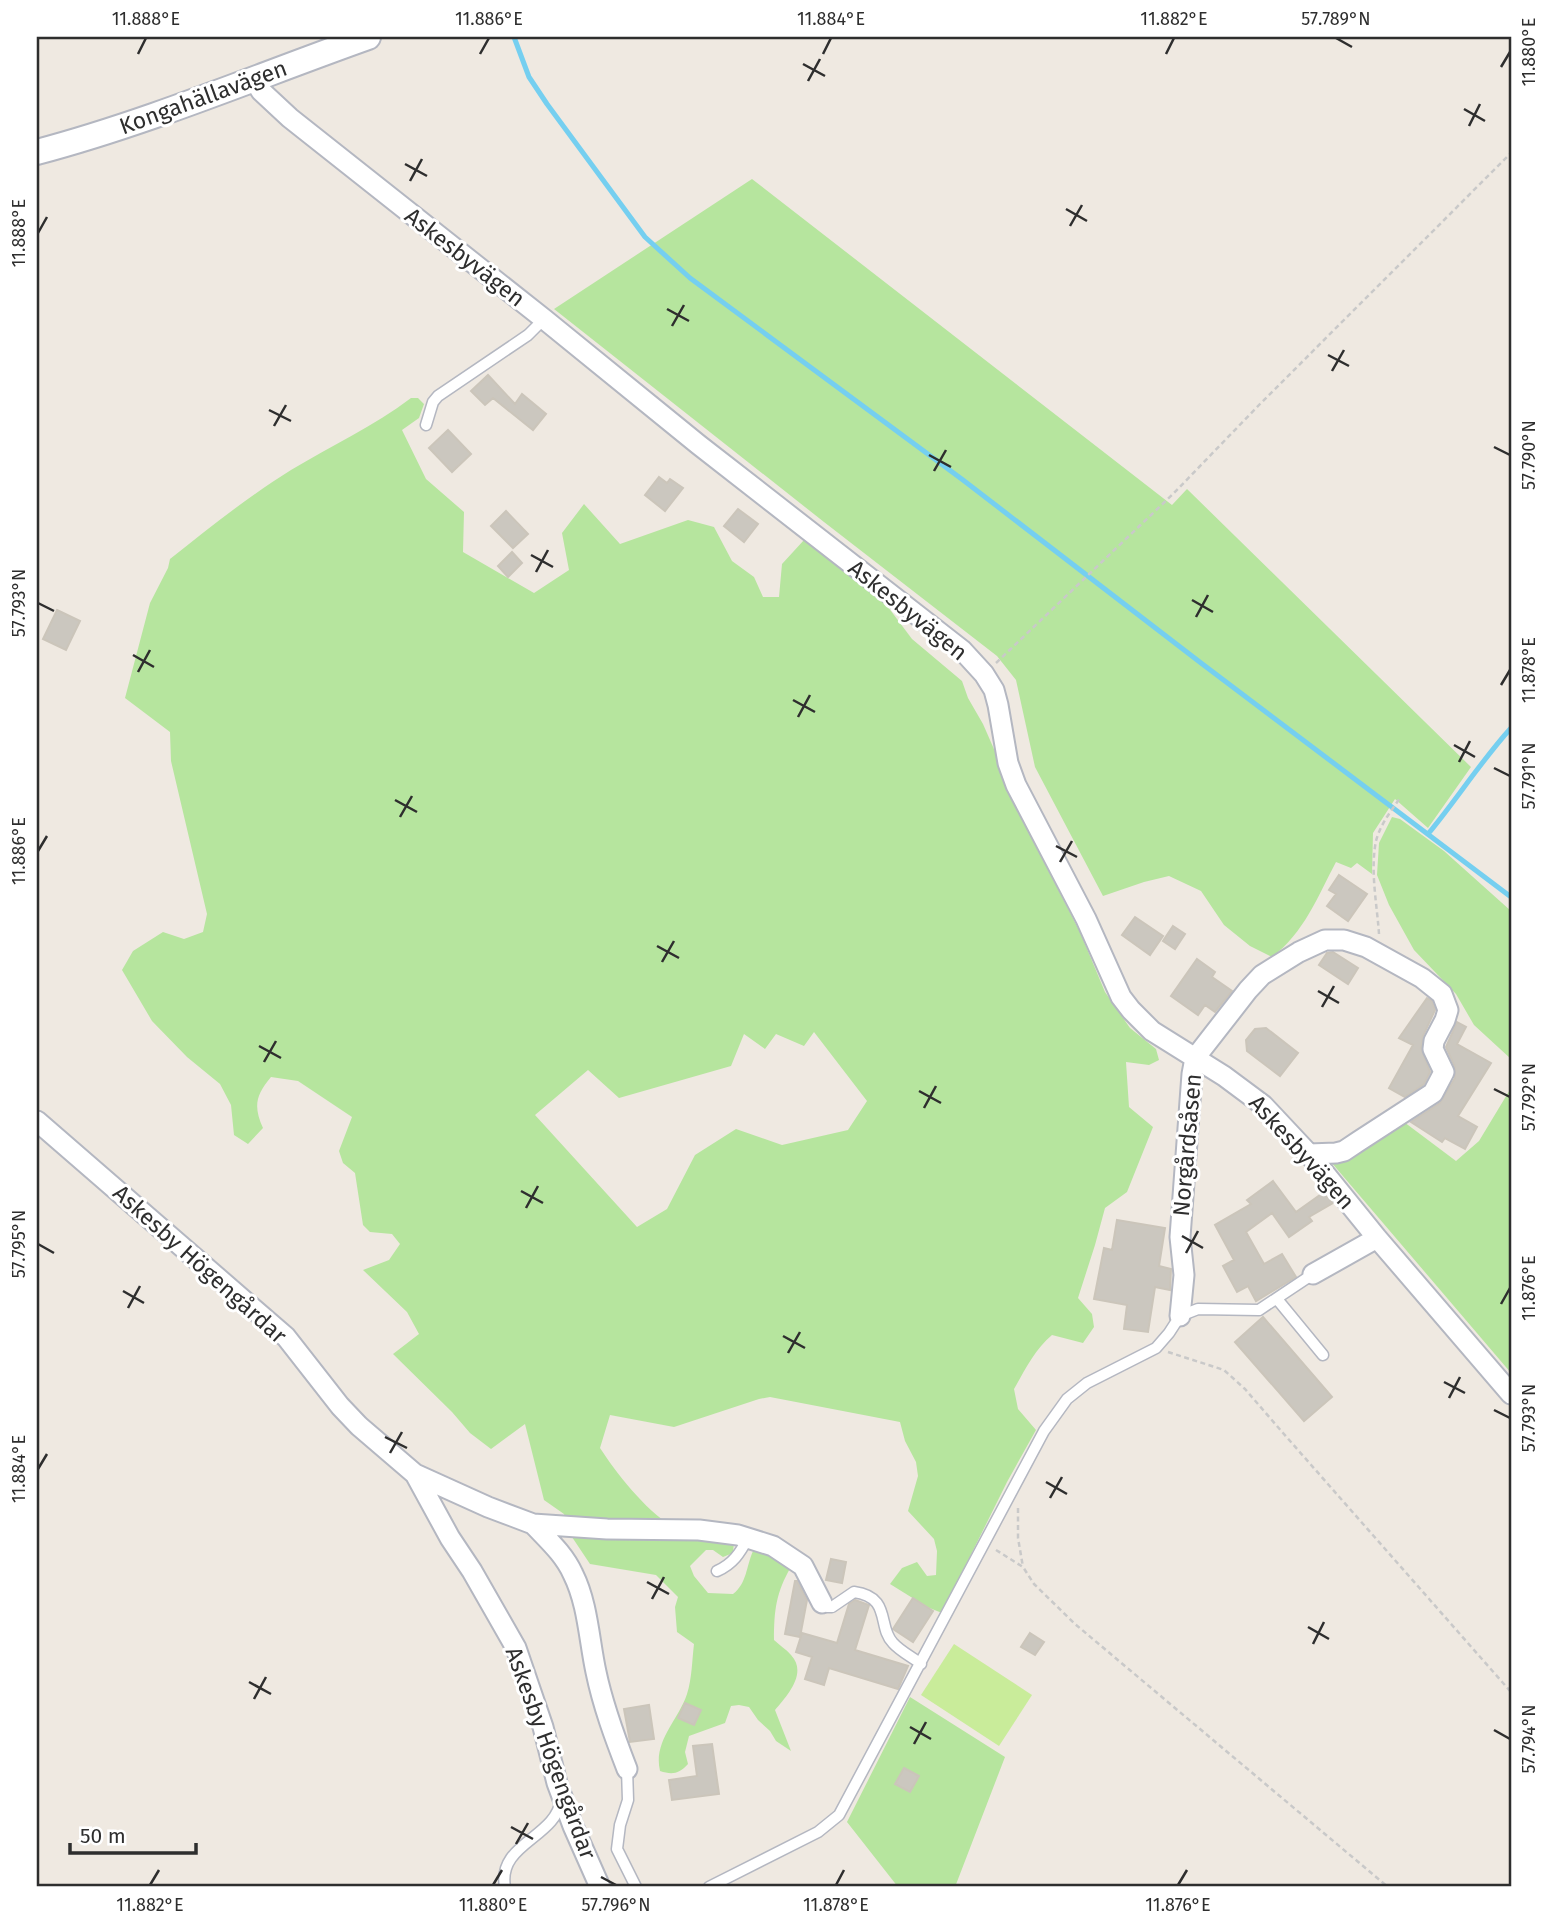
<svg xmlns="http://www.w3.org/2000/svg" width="1548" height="1924" font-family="'Fira Sans',sans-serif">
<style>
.green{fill:#b6e59e;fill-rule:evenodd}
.pitch{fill:#c9ec9a}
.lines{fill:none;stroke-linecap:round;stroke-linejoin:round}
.stream{stroke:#75cff0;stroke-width:5}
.building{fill:#cbc7bf;stroke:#cbc5ba;stroke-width:2}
.service-casing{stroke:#b4b7c1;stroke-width:13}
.minor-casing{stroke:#b4b7c1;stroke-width:23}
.tertiary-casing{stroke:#b4b7c1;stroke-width:28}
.path{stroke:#c9c9c9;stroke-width:2.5;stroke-dasharray:5 3.5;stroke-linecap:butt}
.service{stroke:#fff;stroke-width:10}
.minor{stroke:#fff;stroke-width:19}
.tertiary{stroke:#fff;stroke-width:24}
.ticks{fill:none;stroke:#2e2e2e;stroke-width:2.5}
.labels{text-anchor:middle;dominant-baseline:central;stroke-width:6;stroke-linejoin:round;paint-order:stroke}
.street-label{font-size:23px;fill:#2e2e2e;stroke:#fff}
.neatline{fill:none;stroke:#2e2e2e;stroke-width:2.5}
.ticks-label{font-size:18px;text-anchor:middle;fill:#2e2e2e}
</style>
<rect width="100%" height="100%" fill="#efe9e1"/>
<!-- green -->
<path class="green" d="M752 179 1172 505 1187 489 1471 767 1428 828 1395 799 1373 833 1372 874 1357 863 1351 868 1336 862C1318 896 1304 933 1272 957L1250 946 1224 925 1201 891 1169 876 1144 882 1103 896 1035 767 1016 680 997 656 824 522 554 309Z
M411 398H418L424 404 419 418 402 430 426 479 464 512 463 552 534 593 569 570 562 533 584 504 620 544 688 520 714 527 732 561 754 577 763 597H779L782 564 804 540 885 603 912 639 962 681 968 698 983 724 1039 852 1080 932 1105 992 1130 1028 1156 1049 1159 1060 1149 1065 1126 1062 1129 1107 1153 1127 1127 1192 1105 1208 1095 1245 1078 1298 1092 1314 1094 1327 1083 1343 1052 1335C1035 1349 1025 1370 1014 1389L1018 1409 1036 1430 1007 1482 942 1613 927 1607 890 1584 902 1568 917 1562 927 1576 936 1575 937 1551 934 1539 908 1511 918 1476 916 1462 905 1441 900 1422 770 1397 759 1399 674 1427 610 1415 600 1448C617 1474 651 1518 680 1530 694 1536 719 1538 734 1541L733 1553 723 1557 713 1550H706L690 1566 694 1576 708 1593 733 1594C747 1583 746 1567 753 1551L765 1554 791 1567C776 1592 774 1611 774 1640 779 1645 786 1649 791 1655 808 1673 787 1696 775 1710L791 1751 776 1741 770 1731 758 1720 749 1707 739 1705 731 1706 725 1723 689 1736 685 1752 688 1764C679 1774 672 1775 660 1771 653 1741 678 1721 687 1694 692 1679 692 1660 694 1644L677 1632 675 1607 678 1597 656 1575 590 1564 570 1534 564 1514 544 1500 525 1424 491 1449 470 1433 452 1412 393 1354 419 1334 407 1312 363 1270 389 1260 400 1244 392 1234 370 1232 363 1225 355 1173 343 1163 339 1151 352 1117 298 1081 271 1077C256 1095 253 1106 263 1128L248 1144 234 1135 231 1105 220 1084 187 1057 152 1021 122 970 133 951 163 932 184 939 203 932 207 914 171 761 170 732 125 698 150 603 168 568 170 559C209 528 249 496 291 470 331 446 374 426 411 398ZM814 1032 867 1101 848 1130 782 1145 736 1129 695 1155 667 1209 637 1227 535 1115 588 1070 619 1098 731 1066 744 1034 765 1049 776 1034 804 1046Z
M1392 817 1400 819 1444 851 1511 911V1059L1474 1025 1456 994 1414 950 1389 905 1377 875 1379 843Z
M1511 1088V1373L1331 1162 1400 1119 1456 1161 1479 1141Z
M910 1697 1005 1757 955 1887H898L847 1822Z"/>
<!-- pitch -->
<path class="pitch" d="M954 1644 1032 1695 999 1746 921 1695Z"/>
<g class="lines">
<!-- stream -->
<path class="stream" d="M514 37 529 77 547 104 645 237 690 278 963 480 1201 663 1511 897
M1428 834C1457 799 1481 761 1511 728"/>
</g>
<!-- building -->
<path class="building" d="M488 375 515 404 522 394 546 414 533 430 493 398 485 405 471 391Z
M448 430 471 454 452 472 429 448Z
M659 477 667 483 670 479 683 488 665 511 645 495Z
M738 509 758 524 744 542 724 526Z
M506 511 528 534 513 548 491 526Z
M512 552 522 563 508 577 498 566Z
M57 610 80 621 66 650 43 639Z
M1339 875 1367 894 1348 921 1327 906 1336 894 1329 890Z
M1135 917 1163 936 1150 955 1122 935Z
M1173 926 1185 934 1175 949 1163 941Z
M1333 952 1358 968 1348 984 1319 965 1327 953Z
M1197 959 1215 972 1212 977 1232 991 1215 1012 1205 1005 1198 1015 1171 996Z
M1427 998 1432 1001 1435 1010 1423 1036 1421 1048 1430 1072 1424 1084 1405 1097 1389 1088 1413 1045 1399 1038Z
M1457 1022 1466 1027 1457 1044 1491 1063 1458 1116 1477 1127 1465 1149 1445 1138 1442 1142 1411 1122 1440 1103 1455 1078V1067L1446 1047Z
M1266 1028 1298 1053 1280 1076 1247 1051 1246 1040 1255 1029Z
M1273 1181 1296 1212 1324 1192 1333 1203 1309 1217 1312 1221 1289 1237 1272 1213 1246 1232 1264 1264 1282 1254 1296 1277 1256 1301 1248 1286 1237 1292 1223 1266 1234 1260 1215 1225 1251 1204 1247 1200Z
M1117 1220 1165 1228 1159 1266 1171 1269 1170 1290 1155 1287 1148 1332 1124 1329 1127 1305 1094 1299 1104 1248 1112 1250Z
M1263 1317 1332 1397 1304 1421 1235 1342Z
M831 1559 846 1562 842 1583 826 1580Z
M795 1581H797L807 1600 800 1637 785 1634Z
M913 1598 933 1611 913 1642 893 1629Z
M855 1600 869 1605 855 1650 908 1666 898 1689 829 1668 824 1685 805 1679 812 1657 796 1652 802 1633 837 1643 849 1604Z
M1030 1633 1044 1642 1035 1655 1021 1647Z
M685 1703 701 1710 694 1725 678 1718Z
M649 1705 654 1739 630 1742 624 1709Z
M712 1744 719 1794 672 1800 669 1780 697 1776 693 1746Z
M904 1768 919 1776 910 1792 895 1784Z"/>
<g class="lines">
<defs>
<path id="service" d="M426 425 433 402 438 396 528 335 544 319
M1277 1299 1323 1355
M717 1571C733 1564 740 1553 748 1538
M822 1603 828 1607H832L854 1592C892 1597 877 1627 893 1643 900 1651 912 1657 921 1664
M627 1769 628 1800 620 1825 617 1849 636 1887
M505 1887C497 1843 557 1838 561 1799
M709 1887 818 1832 839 1815 1044 1431 1067 1399 1087 1383 1156 1348 1169 1333 1180 1316 1198 1309 1259 1310 1313 1274"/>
<path id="minor" d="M253 78 261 91 290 118 544 319 699 445 962 650 984 674 994 690 998 705 1008 763 1016 785 1086 919 1121 997 1131 1010 1152 1031 1224 1076 1263 1105 1309 1154 1377 1238 1511 1394
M37 1121 286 1337 340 1406 359 1426 415 1474 450 1538 472 1571 516 1648 543 1727 557 1783 573 1826 600 1887
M1313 1274 1377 1238
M1180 1316 1184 1275 1180 1237 1192 1074 1195 1058 1248 990 1262 975 1299 952 1325 940H1344L1366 947 1422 978 1442 994 1448 1010 1445 1020 1434 1041 1433 1049 1444 1072 1433 1093 1359 1141 1344 1151 1336 1153 1309 1154
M415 1474 488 1507 533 1524 607 1529 699 1530 738 1535 773 1546 803 1566 822 1603
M533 1524C548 1540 564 1554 573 1574 588 1604 589 1640 596 1672 603 1706 615 1738 627 1769"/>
<path id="tertiary" d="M37 152C150 122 258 76 368 37"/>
</defs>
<!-- service casing -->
<use href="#service" class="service-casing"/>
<!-- minor casing -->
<use href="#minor" class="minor-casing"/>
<!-- tertiary casing -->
<use href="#tertiary" class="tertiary-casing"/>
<!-- path -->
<path class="path" d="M996 663 1174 493 1260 404 1511 153
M1379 934C1377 904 1370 871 1376 841 1380 825 1391 811 1400 798
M1168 1352 1224 1370 1245 1389 1283 1433 1511 1692
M1018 1508V1538L1023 1567
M996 1550 1023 1567 1034 1584 1075 1624 1388 1887"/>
<!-- service -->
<use href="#service" class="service"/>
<!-- minor -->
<use href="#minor" class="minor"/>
<!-- tertiary -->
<use href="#tertiary" class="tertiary"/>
</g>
<!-- ticks -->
<path class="ticks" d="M1336 38 1352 47M138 54 146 38M480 54 489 38M823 54 831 38M1166 54 1174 38M803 64 825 76M1501 67 1510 52M808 81 820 59M1464 109 1485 121M1469 126 1480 104M405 164 427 176M410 181 422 159M1066 209 1087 221M1070 226 1082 205M38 233 47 217M667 309 689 321M672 326 684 305M1328 355 1349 366M1332 371 1344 350M269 410 291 421M274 426 286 405M1494 447 1510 455M929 455 951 467M934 471 946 450M531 555 553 567M536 572 548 550M1192 600 1213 612M38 603 54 611M1196 617 1208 595M133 655 154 667M138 672 150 650M1501 685 1510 670M793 700 815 712M798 717 810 695M1454 745 1475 757M1459 762 1470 741M1494 768 1510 776M395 800 417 812M400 817 412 796M1056 846 1077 857M38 851 47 836M1060 862 1072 841M657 946 679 958M662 962 674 941M1318 991 1339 1003M1322 1007 1334 986M259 1046 281 1058M264 1062 276 1041M1494 1089 1510 1097M919 1091 941 1103M924 1108 936 1086M521 1191 543 1203M526 1208 538 1186M1182 1236 1203 1248M38 1244 54 1253M1186 1253 1198 1231M123 1291 144 1303M1501 1304 1510 1288M128 1308 140 1286M783 1336 805 1348M788 1353 800 1332M1444 1382 1465 1393M1449 1398 1460 1377M1494 1410 1510 1418M385 1437 407 1448M390 1453 402 1432M38 1469 47 1454M1046 1482 1067 1494M1050 1498 1062 1477M647 1582 669 1594M652 1599 664 1577M1308 1627 1329 1639M1313 1644 1324 1622M249 1682 271 1694M254 1699 266 1677M910 1727 931 1739M1494 1730 1510 1739M914 1744 926 1722M511 1827 533 1839M516 1844 528 1823M601 1877 616 1885M150 1885 159 1870M493 1885 502 1870M836 1885 844 1870M1178 1885 1187 1870"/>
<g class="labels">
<!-- street labels -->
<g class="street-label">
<text transform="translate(203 97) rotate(-20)">Kongahällavägen</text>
<text transform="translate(465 257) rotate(38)">Askesbyvägen</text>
<text transform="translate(908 610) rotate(39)">Askesbyvägen</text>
<text transform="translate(1187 1145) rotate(-85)">Norgårdsåsen</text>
<text transform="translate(1302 1152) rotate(48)">Askesbyvägen</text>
<text transform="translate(200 1264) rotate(42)">Askesby Högengårdar</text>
<text transform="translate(551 1753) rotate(70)">Askesby Högengårdar</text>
</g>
</g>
<!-- border -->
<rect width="1548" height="1924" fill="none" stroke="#ffffff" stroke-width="77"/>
<!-- scale -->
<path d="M70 1843v10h126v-10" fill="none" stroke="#2e2e2e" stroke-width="3.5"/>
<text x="80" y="1843" font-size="21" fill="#2e2e2e" stroke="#ffffff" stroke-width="5" paint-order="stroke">50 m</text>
<rect x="38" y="38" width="1472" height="1847" class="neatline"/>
<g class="ticks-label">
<text x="146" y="25">11.888°E</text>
<text x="489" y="25">11.886°E</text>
<text x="831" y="25">11.884°E</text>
<text x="1174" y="25">11.882°E</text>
<text x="1336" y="25">57.789°N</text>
<text transform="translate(1529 52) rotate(-90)" y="6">11.880°E</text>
<text transform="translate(19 233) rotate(-90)" y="6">11.888°E</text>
<text transform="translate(1529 455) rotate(-90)" y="6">57.790°N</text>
<text transform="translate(19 603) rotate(-90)" y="6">57.793°N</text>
<text transform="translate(1529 670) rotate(-90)" y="6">11.878°E</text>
<text transform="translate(1529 776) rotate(-90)" y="6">57.791°N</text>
<text transform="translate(19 851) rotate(-90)" y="6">11.886°E</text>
<text transform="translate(1529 1097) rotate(-90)" y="6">57.792°N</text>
<text transform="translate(19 1244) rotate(-90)" y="6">57.795°N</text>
<text transform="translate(1529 1288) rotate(-90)" y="6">11.876°E</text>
<text transform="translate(1529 1418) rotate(-90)" y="6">57.793°N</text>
<text transform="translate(19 1469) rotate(-90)" y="6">11.884°E</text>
<text transform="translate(1529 1739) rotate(-90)" y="6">57.794°N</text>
<text x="150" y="1911">11.882°E</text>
<text x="493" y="1911">11.880°E</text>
<text x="616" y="1911">57.796°N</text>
<text x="836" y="1911">11.878°E</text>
<text x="1178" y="1911">11.876°E</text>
</g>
</svg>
